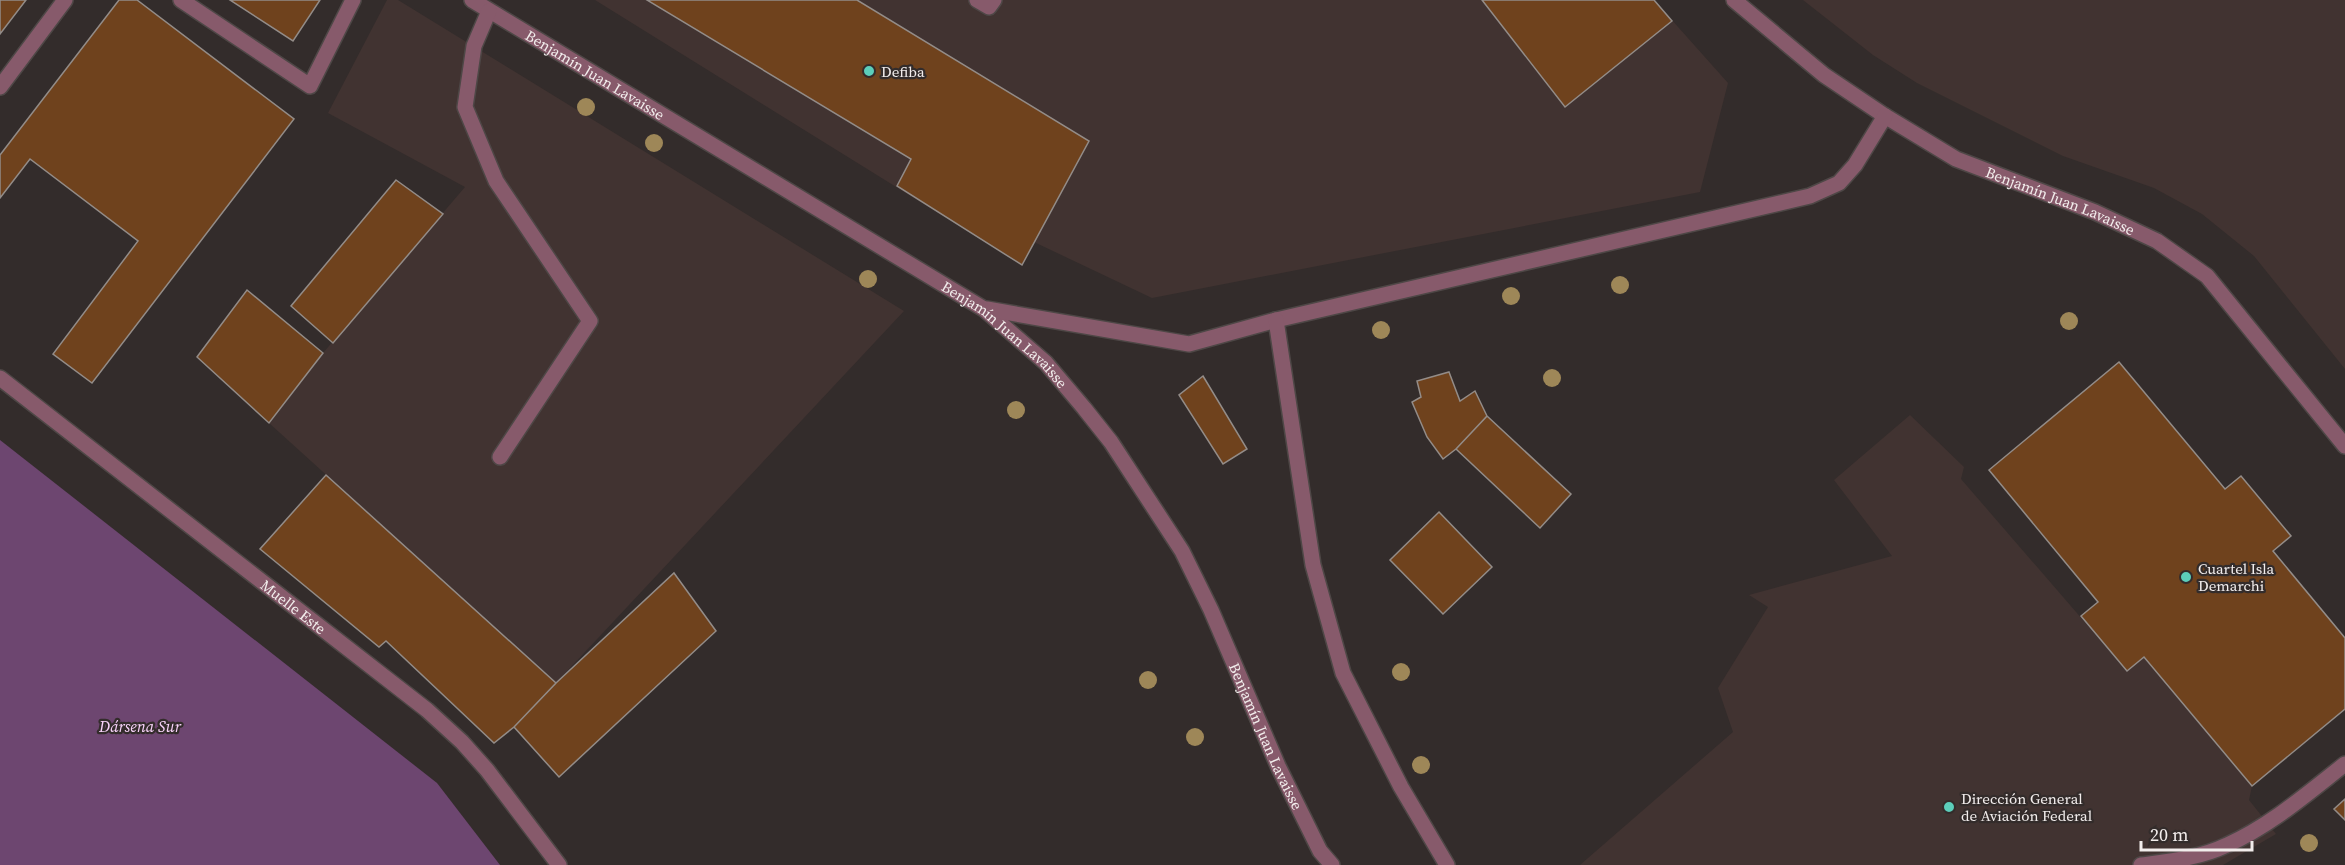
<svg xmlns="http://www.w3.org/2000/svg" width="2345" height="865" font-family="'Source Serif 4',serif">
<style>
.built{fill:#413331}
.water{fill:#6d4670}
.building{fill:#6f421d;stroke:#938c88;stroke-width:1.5}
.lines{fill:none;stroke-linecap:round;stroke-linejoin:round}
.minor-casing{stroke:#4e4746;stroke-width:18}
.minor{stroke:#875a6b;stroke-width:15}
.tree{fill:#9e8758}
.poi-dot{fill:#5cceba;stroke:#332c2b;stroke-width:2}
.labels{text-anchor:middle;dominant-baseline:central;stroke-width:4.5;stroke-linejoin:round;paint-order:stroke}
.poi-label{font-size:15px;fill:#f2edec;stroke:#332c2b;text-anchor:start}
.street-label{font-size:15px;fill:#f2edec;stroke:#332c2b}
.water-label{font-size:16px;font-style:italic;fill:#fad4fc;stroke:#332c2b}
</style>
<rect width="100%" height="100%" fill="#332c2b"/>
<!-- built -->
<path class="built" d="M387 0H398L904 311 556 683 269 423 323 353 465 187 328 113Z
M595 0H1654L1728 83 1700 192 1152 298 1034 242 1022 265Z
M1803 0H2345V369L2254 256 2202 214 2154 188 2063 156 1917 83 1873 55Z
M1910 415 1964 467 1961 479 2127 671 2144 657 2252 786 2249 800 2276 834 2223 865H1580L1733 732 1718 688 1768 607 1749 595 1892 556 1834 480Z"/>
<!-- water -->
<path class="water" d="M0 440 437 783 500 865H0Z"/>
<!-- building -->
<path class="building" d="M0 0H26L0 34Z
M119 0H137L294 119 92 383 53 354 138 241 30 159 0 198V155Z
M230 0H320L293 41Z
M647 0H857L1089 141 1022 265 897 186 911 159Z
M1482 0H1654L1672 21 1565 107Z
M396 180 443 214 333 343 291 306Z
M247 290 323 353 269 423 197 357Z
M2119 362 2225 489 2241 476 2291 536 2273 551 2345 638V709L2252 786 2144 657 2127 671 2081 616 2098 602 1989 470Z
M1449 372 1460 401 1475 391 1487 416 1456 449 1443 459 1427 437 1412 402 1421 397 1417 381Z
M1203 376 1247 449 1223 464 1179 395Z
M1487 416 1571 494 1540 528 1456 449Z
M326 475 556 683 514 727 494 743 386 641 379 647 260 549Z
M1439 512 1492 567 1443 614 1390 560Z
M674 573 716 631 559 777 514 727 556 683Z
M2345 799V820L2334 809Z"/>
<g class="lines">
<defs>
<g id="minor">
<path d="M181 0 310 86 353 0"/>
<path id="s1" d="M472 0 984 309 1046 363 1084 408 1111 442 1182 551 1211 610 1278 766 1320 851 1332 865"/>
<path d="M977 0 989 7 994 0"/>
<path id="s2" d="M1734 0 1824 75 1885 116 1956 159 2095 212 2157 241 2207 276 2345 446"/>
<path d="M489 11 474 46 465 107 496 181 590 321 500 457"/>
<path d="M0 87 65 0"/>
<path d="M987 309 1189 344 1276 320 1810 196 1839 183 1855 165 1885 116"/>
<path d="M1276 320 1313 565 1343 673 1401 787 1447 865"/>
<path id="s3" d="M0 378 427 710 462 742 487 770 559 865"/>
<path d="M2141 865C2170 861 2200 858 2227 845 2270 826 2308 793 2345 764"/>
</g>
</defs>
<!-- minor casing -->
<use href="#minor" class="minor-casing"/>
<!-- minor -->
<use href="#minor" class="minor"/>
</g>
<!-- trees -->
<g class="tree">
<circle cx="586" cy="107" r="9"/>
<circle cx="654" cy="143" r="9"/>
<circle cx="868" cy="279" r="9"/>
<circle cx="1620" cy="285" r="9"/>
<circle cx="1511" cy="296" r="9"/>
<circle cx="2069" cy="321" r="9"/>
<circle cx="1381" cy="330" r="9"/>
<circle cx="1552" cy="378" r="9"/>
<circle cx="1016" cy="410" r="9"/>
<circle cx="1401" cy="672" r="9"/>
<circle cx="1148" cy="680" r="9"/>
<circle cx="1195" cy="737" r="9"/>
<circle cx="1421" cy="765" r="9"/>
<circle cx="2309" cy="843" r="9"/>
</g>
<!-- markers -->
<g class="poi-dot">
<circle cx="869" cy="71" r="6"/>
<circle cx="2186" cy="577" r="6"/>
<circle cx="1949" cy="807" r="6"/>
</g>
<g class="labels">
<!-- poi labels -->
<g class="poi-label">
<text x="881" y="71">Defiba</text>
<text x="2198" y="568">Cuartel Isla<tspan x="2198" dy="17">Demarchi</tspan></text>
<text x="1961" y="798">Dirección General<tspan x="1961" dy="17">de Aviación Federal</tspan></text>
</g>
<!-- street labels -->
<g class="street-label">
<text stroke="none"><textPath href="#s1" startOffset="144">Benjamín Juan Lavaisse</textPath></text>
<text stroke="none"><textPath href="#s2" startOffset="386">Benjamín Juan Lavaisse</textPath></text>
<text stroke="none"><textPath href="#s1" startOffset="630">Benjamín Juan Lavaisse</textPath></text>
<text stroke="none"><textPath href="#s3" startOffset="372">Muelle Este</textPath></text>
<text stroke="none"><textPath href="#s1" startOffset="1116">Benjamín Juan Lavaisse</textPath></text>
</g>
<!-- water labels -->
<g class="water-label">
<text x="140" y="726">Dársena Sur</text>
</g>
</g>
<!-- scale -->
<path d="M2141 841v9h111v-9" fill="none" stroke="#f2edec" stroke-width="3"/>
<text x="2150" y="841" font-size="18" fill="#f2edec" stroke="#332c2b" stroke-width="4.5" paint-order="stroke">20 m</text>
</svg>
